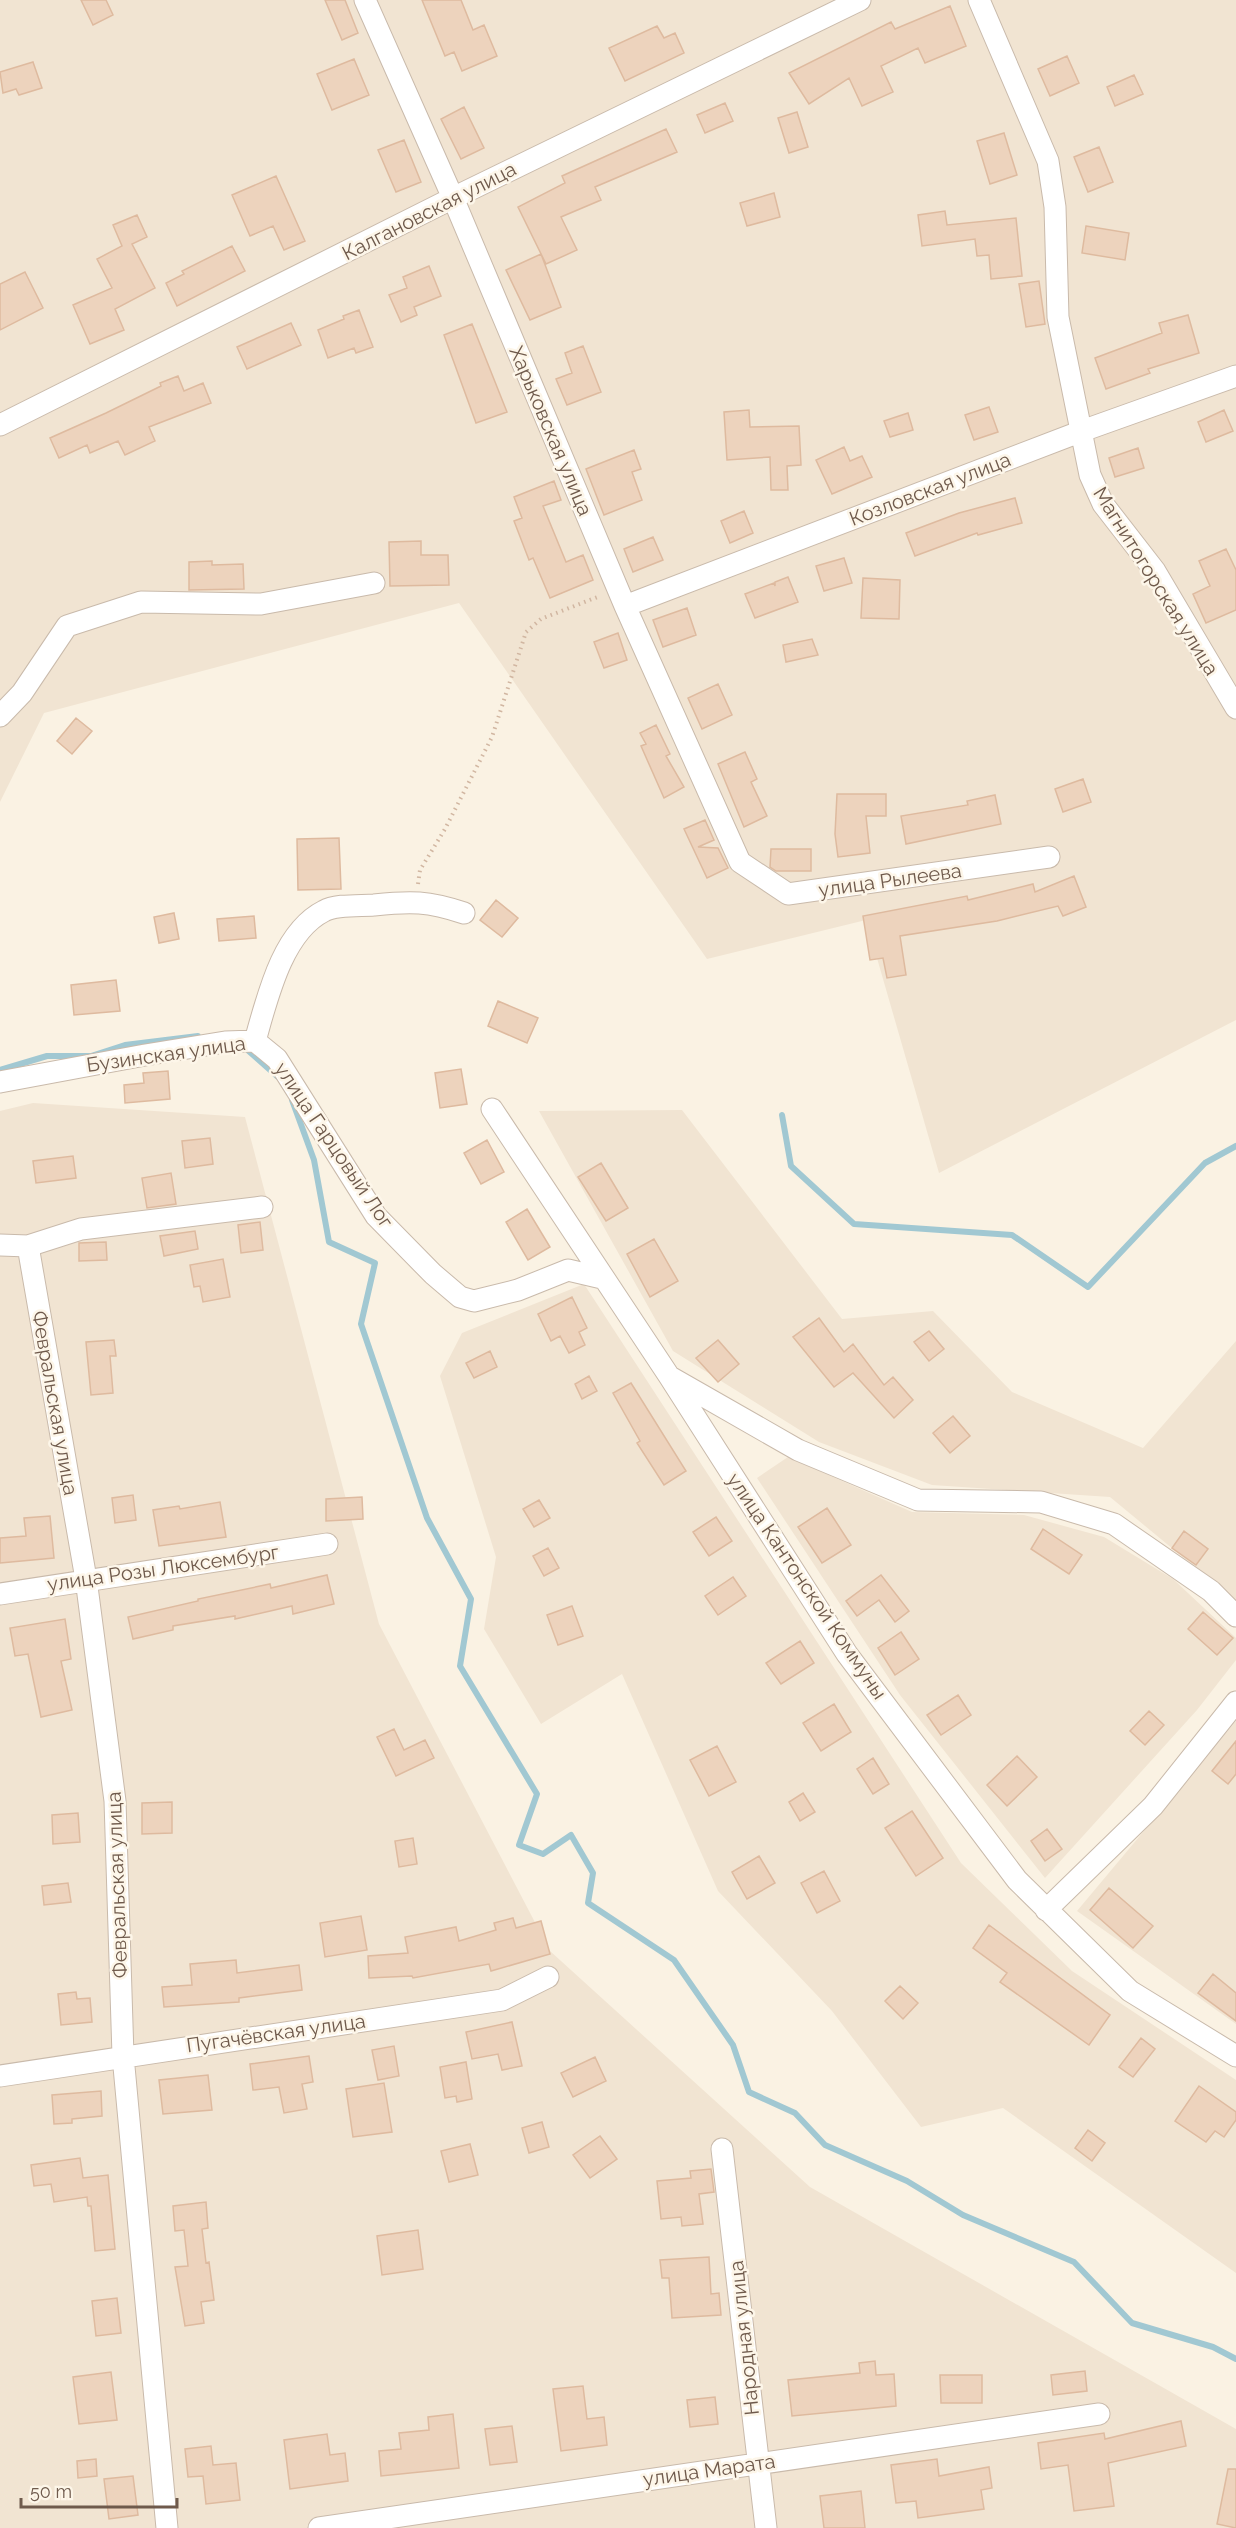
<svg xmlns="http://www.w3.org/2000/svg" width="1236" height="2528" font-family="Raleway,sans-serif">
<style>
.residential{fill:#f1e4d2}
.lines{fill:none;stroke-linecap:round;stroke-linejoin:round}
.stream{stroke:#a1c8d2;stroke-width:6}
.building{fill:#edd3bd;stroke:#deba9f;stroke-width:1.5}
.street-casing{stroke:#c9baab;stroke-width:23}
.path{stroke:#d1b6a1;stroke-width:4;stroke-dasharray:1.5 4.5;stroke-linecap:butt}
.street{stroke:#fff;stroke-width:21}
.labels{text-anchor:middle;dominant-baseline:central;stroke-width:5;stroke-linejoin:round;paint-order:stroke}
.street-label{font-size:20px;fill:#6f5a4c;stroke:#fdf6e9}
</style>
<rect width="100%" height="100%" fill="#faf2e3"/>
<!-- residential -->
<path class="residential" d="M0 0H1236V1020L939 1173 866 920 707 959 459 603 44 713 0 802Z
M33 1103 245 1117 379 1624 550 1951 810 2187 1236 2429V2528H0V1111Z
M682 1110 842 1319 933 1311 1012 1392 1143 1448 1236 1341V1601L1110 1497 932 1485 819 1442 673 1351 539 1111Z
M584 1284 961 1863 1072 1971 1236 2080V2273L1003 2108 921 2127 832 2011 718 1891 622 1674 541 1724 484 1629 496 1557 440 1376 462 1333Z
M788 1457 912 1512 1024 1515 1104 1537 1173 1579 1236 1638V1660L1197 1710 1045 1878 900 1695 757 1478Z
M1236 1721V2024L1077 1911Z"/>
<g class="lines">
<!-- stream -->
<path class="stream" d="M243 1046 278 1077
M0 1070 47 1056H91L125 1045 198 1036
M292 1100 314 1160 329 1242 375 1263 361 1324 427 1518 471 1599 460 1666 537 1794 519 1845 543 1854 571 1835 593 1873 588 1903 674 1960 733 2045 749 2092 795 2113 825 2145 907 2181 963 2215 1074 2262 1132 2323 1213 2347 1236 2359
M782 1115 791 1166 854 1224 1012 1235 1088 1287 1205 1163 1236 1146"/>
</g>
<!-- building -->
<path class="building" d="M81 0H106L113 15 93 25Z
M325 0H345L358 33 342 40Z
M422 0H461L473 30 484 25 497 56 462 71 454 52 445 56Z
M950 6 966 46 925 63 918 48 881 66 893 92 862 106 849 78 809 104 789 73 891 22 895 29Z
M657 26 664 38 675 33 684 53 625 81 609 48Z
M1067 56 1079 83 1050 96 1038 69Z
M354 59 369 95 332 110 317 74Z
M33 62 42 88 19 95 16 89 3 93 0 72Z
M1134 75 1143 94 1115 106 1107 87Z
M725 103 733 121 705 133 697 115Z
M464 107 484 148 461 159 441 119Z
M797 112 808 147 789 153 778 118Z
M666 129 677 152 595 187 601 200 561 217 577 250 546 264 518 207 565 183 562 176Z
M1004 133 1017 175 990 184 977 141Z
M404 140 421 182 396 192 378 150Z
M1099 147 1113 182 1088 192 1074 157Z
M276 176 305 241 284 250 273 226 250 236 232 195Z
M774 193 780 217 747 226 740 203Z
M945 211 947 225 1016 218 1022 276 991 279 989 255 977 256 975 239 922 246 918 215Z
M137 215 147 237 132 244 155 288 115 309 124 330 90 344 73 305 112 288 97 259 122 246 113 225Z
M1086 226 1129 233 1125 260 1082 253Z
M232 246 245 271 177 306 166 283 184 274 182 271Z
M541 254 561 307 530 320 506 270Z
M429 266 441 296 414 307 417 315 401 322 389 295 407 288 403 277Z
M25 272 43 308 0 330V284Z
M1039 281 1045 324 1026 327 1019 284Z
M359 310 373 347 356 353 354 348 328 358 318 330 344 319 343 316Z
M1188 315 1199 353 1148 369 1150 373 1106 389 1095 358 1162 333 1159 323Z
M291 323 301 345 247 369 237 347Z
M472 324 507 412 476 423 444 335Z
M583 346 601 392 567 405 556 379 572 373 565 353Z
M178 376 184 391 203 383 211 403 149 427 155 441 125 455 118 441 90 453 87 445 59 458 50 438 106 413 161 386 160 383Z
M989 407 998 432 974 440 965 415Z
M749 410 750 427 799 426 801 465 787 466 788 490H771L770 457 727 460 724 412Z
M1224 410 1233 431 1206 442 1198 422Z
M908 413 913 430 890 437 884 421Z
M844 447 850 461 862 456 872 477 832 494 816 460Z
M1138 448 1144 468 1115 477 1109 458Z
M634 450 641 469 632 472 642 500 604 515 586 469Z
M554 481 561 500 543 506 566 562 583 555 593 580 550 598 533 558 529 560 514 521 522 518 514 497Z
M1015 498 1022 523 978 535 977 533 915 556 906 533 959 513Z
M744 511 753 533 730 543 721 521Z
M653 537 663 560 633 572 624 549Z
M421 541V555H448L449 585 390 586 389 542Z
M1226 549 1236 570V610L1206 623 1193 594 1210 586 1199 561Z
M844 558 852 583 824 591 816 566Z
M212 561V565L243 564 244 589 189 590V562Z
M788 577 798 602 755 618 745 594 774 583 775 586V582Z
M863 578 900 580 899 619 861 618Z
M687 608 696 635 663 647 653 620Z
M618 633 627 660 604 668 594 642Z
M812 639 818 655 786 662 783 645Z
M718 684 732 715 702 729 688 698Z
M76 718 92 731 72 754 57 741Z
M656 725 670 754 666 756 684 787 664 798 641 746 646 744 640 733Z
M745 752 757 779 751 782 767 816 744 827 718 764Z
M1083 779 1091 802 1063 812 1055 789Z
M837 794H886V816H866L870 853 838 857 835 834Z
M995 795 1001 824 906 844 901 816 968 805 967 801Z
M705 820 714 840 698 847 718 848 728 868 707 878 684 829Z
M339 838 341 889 298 890 297 839Z
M771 849H811V871H776L770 867Z
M1074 876 1086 907 1063 916 1058 906 997 921 900 936 906 975 887 978 883 958 870 960 863 916 967 896 968 900 1033 884 1035 892Z
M496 900 518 918 502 937 480 920Z
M174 913 179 939 159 943 154 917Z
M254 916 256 938 219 941 217 919Z
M116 980 120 1011 74 1015 71 985Z
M498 1001 538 1018 527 1043 488 1026Z
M461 1069 467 1104 440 1108 435 1073Z
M168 1071 170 1099 125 1103 124 1085 144 1083 143 1073Z
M210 1138 213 1164 185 1168 182 1141Z
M487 1140 504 1172 481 1184 464 1153Z
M73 1156 76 1178 36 1183 33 1161Z
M601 1163 628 1208 606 1221 578 1177Z
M171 1173 176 1204 147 1208 142 1178Z
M527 1209 550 1247 528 1260 506 1222Z
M260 1222 263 1250 241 1253 238 1225Z
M195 1231 198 1249 164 1256 160 1236Z
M654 1239 678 1281 650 1297 627 1254Z
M106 1242 107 1260 79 1261V1243Z
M223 1259 230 1297 203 1302 200 1286 194 1287 190 1265Z
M572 1297 587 1328 579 1332 585 1345 569 1353 560 1336 551 1341 538 1314Z
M819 1318 844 1352 853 1344 884 1385 893 1377 913 1400 894 1418 853 1373 834 1387 793 1337Z
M929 1331 944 1349 929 1361 914 1342Z
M114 1340 116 1356H110L113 1393 91 1395 86 1342Z
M718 1340 739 1364 718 1382 696 1358Z
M490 1351 497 1367 474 1378 466 1363Z
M589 1376 597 1391 582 1399 575 1384Z
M631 1383 686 1471 664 1485 637 1443 640 1441 613 1393Z
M953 1416 970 1436 950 1453 933 1433Z
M133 1495 136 1520 115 1523 112 1498Z
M362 1497 363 1519 326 1521V1499Z
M539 1500 550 1518 534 1527 523 1509Z
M220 1502 226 1537 159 1546 153 1510 179 1506 180 1509Z
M827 1508 851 1545 822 1563 798 1527Z
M50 1516 54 1558 0 1563V1538L26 1536 24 1518Z
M716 1517 732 1541 709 1556 693 1532Z
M1043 1529 1082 1555 1069 1574 1031 1549Z
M1184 1531 1208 1549 1196 1565 1172 1548Z
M548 1548 559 1568 544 1576 533 1556Z
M327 1575 334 1604 293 1614 292 1606 235 1619V1616L173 1626V1630L133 1639 128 1617 198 1601V1599L270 1584 271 1588Z
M881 1575 909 1611 895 1622 879 1600 857 1616 846 1601Z
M733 1577 746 1596 718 1615 705 1596Z
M572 1606 583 1636 558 1645 547 1615Z
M1203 1612 1233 1638 1217 1655 1188 1629Z
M65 1619 71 1659 61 1661 72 1710 41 1717 28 1654 15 1656 10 1628Z
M901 1632 919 1659 895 1675 878 1648Z
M800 1641 814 1663 781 1684 766 1663Z
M958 1695 971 1715 941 1735 927 1715Z
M834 1704 851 1732 821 1751 803 1723Z
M1149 1711 1164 1725 1145 1745 1130 1731Z
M394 1729 404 1750 425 1740 434 1758 396 1776 377 1737Z
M1236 1741V1774L1228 1784 1212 1771Z
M717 1746 736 1782 709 1796 690 1760Z
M1017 1756 1037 1777 1007 1806 987 1785Z
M873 1758 889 1784 873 1794 857 1769Z
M803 1793 815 1812 800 1821 789 1802Z
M172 1802V1833L142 1834V1803Z
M912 1811 943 1858 916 1876 885 1828Z
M78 1813 80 1842 53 1844 52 1815Z
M1047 1829 1062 1849 1045 1861 1031 1841Z
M413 1838 417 1864 399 1867 395 1841Z
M759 1856 775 1883 747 1899 732 1872Z
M824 1871 840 1901 817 1913 801 1883Z
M68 1883 71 1902 44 1905 42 1886Z
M1109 1888 1153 1926 1133 1948 1090 1910Z
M361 1916 367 1950 325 1957 320 1923Z
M513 1918 516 1928 541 1921 550 1954 491 1971 489 1964 413 1978 412 1976 369 1978 368 1956 408 1953 405 1937 456 1927 459 1941 496 1930 494 1923Z
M989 1925 1110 2015 1089 2045 1000 1982 1007 1973 973 1948Z
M236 1960 237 1973 299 1965 302 1990 239 1998V2002L164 2007 162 1987 192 1985 190 1964Z
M1213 1974 1236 1993V2021L1198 1993Z
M900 1986 918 2003 903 2019 885 2001Z
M76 1992 77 1999 90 1998 92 2022 61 2025 58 1994Z
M512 2022 522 2066 502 2070 498 2054 472 2059 466 2032Z
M1141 2038 1155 2049 1133 2077 1119 2067Z
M394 2046 399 2076 378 2080 372 2050Z
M309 2056 313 2082 302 2084 307 2109 284 2113 279 2087 253 2090 250 2064Z
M595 2057 606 2081 573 2097 561 2073Z
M466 2062 472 2099 457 2102 456 2096 445 2098 440 2067Z
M208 2075 212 2110 163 2114 159 2080Z
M384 2083 392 2132 353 2137 346 2089Z
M1199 2086 1236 2112V2120L1224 2137 1215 2131 1206 2142 1175 2121Z
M101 2091 102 2116 72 2119V2123L54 2124 52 2095Z
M542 2122 549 2147 529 2153 522 2128Z
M1088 2130 1105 2143 1092 2161 1075 2148Z
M600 2136 617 2159 590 2178 573 2155Z
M470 2144 478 2175 449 2182 441 2151Z
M80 2158 83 2178 108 2175 115 2249 95 2251 91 2206H88L87 2197 54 2202 51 2184 34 2186 31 2165Z
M711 2169 714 2192 699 2194 703 2224 682 2226 681 2217 661 2219 657 2181 691 2178 690 2171Z
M206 2202 208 2228 202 2229 206 2263 209 2262 214 2300 201 2302 204 2323 185 2326 175 2267 188 2266 184 2230 175 2231 173 2206Z
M418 2230 423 2269 382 2275 377 2236Z
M709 2257 711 2294 719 2293 721 2315 672 2318 669 2278H662L660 2260Z
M117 2298 121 2333 96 2336 92 2301Z
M875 2361 876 2375 894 2374 896 2406 792 2416 788 2380 860 2373 859 2363Z
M1085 2371 1087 2391 1053 2395 1051 2375Z
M111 2372 117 2420 79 2424 73 2377Z
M940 2375H982V2403H941Z
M583 2386 587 2419 604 2417 607 2445 561 2451 553 2389Z
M715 2397 718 2424 690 2427 687 2400Z
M453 2414 459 2468 381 2476 379 2451 401 2449 399 2433 429 2430 428 2417Z
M1181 2421 1186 2446 1108 2463 1114 2506 1074 2511 1068 2465 1041 2469 1038 2443 1104 2433 1105 2439Z
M512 2426 517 2462 490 2465 485 2429Z
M327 2434 330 2455 345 2453 348 2481 290 2489 284 2440Z
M211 2446 213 2465 236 2463 240 2500 206 2504 203 2476 188 2477 185 2449Z
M96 2459 97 2476 78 2478 77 2461Z
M937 2459 939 2476 989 2467 992 2488 981 2490 984 2509 918 2518 916 2501 896 2503 891 2465Z
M1228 2469H1236V2528L1217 2524Z
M133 2476 138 2515 109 2519 104 2479Z
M861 2491 865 2528H824L820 2496Z"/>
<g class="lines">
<defs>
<path id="street" d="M365 0 453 198 625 606 740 862 788 894 1049 857
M979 0 1048 161 1055 207 1058 317 1090 475 1103 504 1155 571 1236 708
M0 425 453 198 860 0
M625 606 1082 431 1236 376
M0 716 22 693 67 626 141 602 261 604 374 583
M255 1041 277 1059 376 1216 433 1274 460 1297 474 1301 518 1290 568 1270 602 1278
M255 1041C267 999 282 932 324 911 336 904 360 906 374 905 411 901 428 901 464 913
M0 1082 145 1055 225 1042 255 1041
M492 1109 669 1376 847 1654 1017 1880 1130 1991 1236 2056
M0 1245 28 1246 81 1229 262 1207
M28 1246 86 1579 115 1801 123 2056 167 2528
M672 1378 798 1450 918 1500 1041 1502 1114 1524 1211 1591 1236 1616
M0 1594 327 1544
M1046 1910 1153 1806 1236 1702
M0 2076 502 2000 548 1977
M722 2149 766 2528
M319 2528 1099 2414"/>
</defs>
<!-- street casing -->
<use href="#street" class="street-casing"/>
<!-- path -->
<path class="path" d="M418 884 420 870 445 829 492 737 526 632 541 619 600 596"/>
<!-- street -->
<use href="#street" class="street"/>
</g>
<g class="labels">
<!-- street labels -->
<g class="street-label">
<text transform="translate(429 211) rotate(-27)">Калгановская улица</text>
<text transform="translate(551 431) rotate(67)">Харьковская улица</text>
<text transform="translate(930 489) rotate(-21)">Козловская улица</text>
<text transform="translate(1156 581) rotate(58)">Магнитогорская улица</text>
<text transform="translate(890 880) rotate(-8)">улица Рылеева</text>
<text transform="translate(166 1054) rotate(-8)">Бузинская улица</text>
<text transform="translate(334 1145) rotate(56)">улица Гарцовый Лог</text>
<text transform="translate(55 1403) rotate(80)">Февральская улица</text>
<text transform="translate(163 1568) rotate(-8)">улица Розы Люксембург</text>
<text transform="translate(807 1586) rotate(56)">улица Кантонской Коммуны</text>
<text transform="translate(117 1885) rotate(-92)">Февральская улица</text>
<text transform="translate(276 2033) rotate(-8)">Пугачёвская улица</text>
<text transform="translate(744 2338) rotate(-96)">Народная улица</text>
<text transform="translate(709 2470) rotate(-8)">улица Марата</text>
</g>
</g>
<!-- scale -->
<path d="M21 2498v9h156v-9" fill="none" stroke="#6f5a4c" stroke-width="3"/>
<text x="30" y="2498" font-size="18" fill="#6f5a4c" stroke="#fdf6e9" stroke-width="4.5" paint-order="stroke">50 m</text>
</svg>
